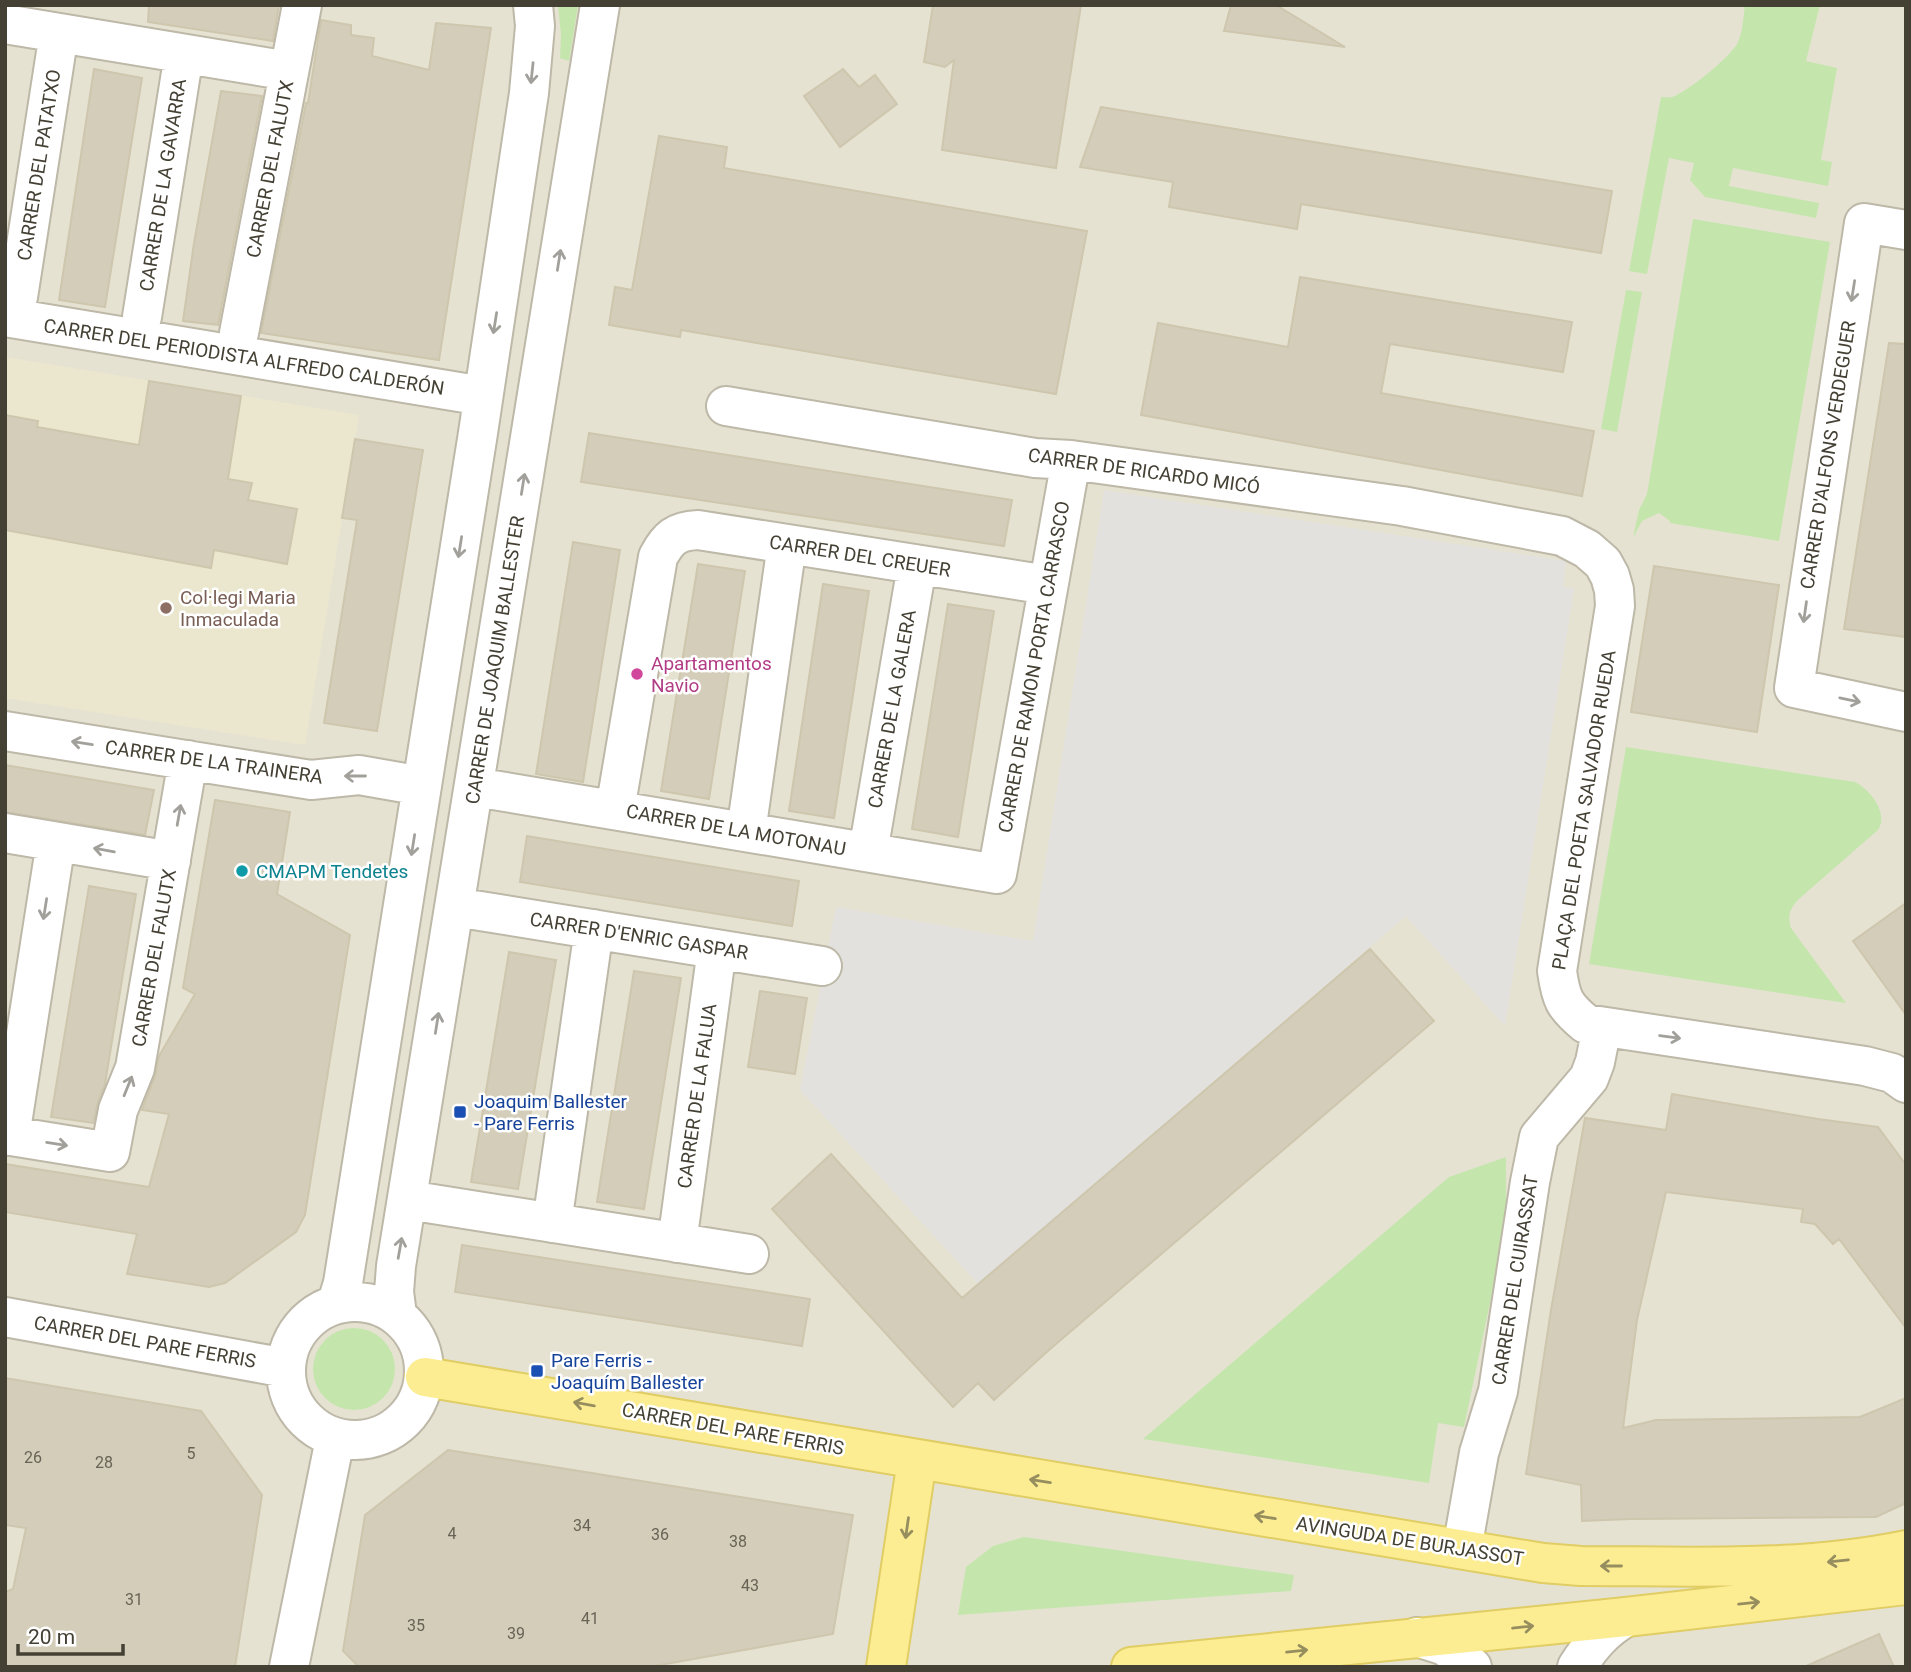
<svg xmlns="http://www.w3.org/2000/svg" width="1911" height="1672" font-family="Roboto,sans-serif">
<style>
.residential{fill:#e6e2d2}
.education{fill:#ebe7ce}
.green{fill:#c4e6ad}
.parking{fill:#e2e1dd}
.building{fill:#d3cdba;stroke:#cec6ad;stroke-width:2}
.lines{fill:none;stroke-linecap:round;stroke-linejoin:round}
.minor-casing{stroke:#bdb8a7;stroke-width:42}
.major-casing{stroke:#e0cd64;stroke-width:42}
.minor{stroke:#fff;stroke-width:38}
.major{stroke:#fced93;stroke-width:38}
.oneway{stroke:#a2a09a}
.oneway2{stroke:#978e5f}
.education-dot{fill:#8d6e63;stroke:#fff;stroke-width:2.5}
.hotel-dot{fill:#d1479c;stroke:#fff;stroke-width:2.5}
.culture-dot{fill:#0f9aa8;stroke:#fff;stroke-width:2.5}
.transit-dot{fill:#1a4fb4;stroke:#fff;stroke-width:2.5}
.labels{text-anchor:middle;dominant-baseline:central;stroke-width:5;stroke-linejoin:round;paint-order:stroke}
.number-label{font-size:16px;fill:#686356}
.street-label{font-size:19px;fill:#444034;stroke:#fff}
.education-label{font-size:19px;fill:#785e54;stroke:#fff;text-anchor:start}
.hotel-label{font-size:19px;fill:#b23c85;stroke:#fff;text-anchor:start}
.culture-label{font-size:19px;fill:#0d838f;stroke:#fff;text-anchor:start}
.transit-label{font-size:19px;fill:#164399;stroke:#fff;text-anchor:start}
</style>
<rect width="100%" height="100%" fill="#f2f0e4"/>
<!-- residential -->
<path class="residential" d="M5 5H1906V1667H5Z"/>
<!-- education -->
<path class="education" d="M5 357 359 415 305 745 5 698Z"/>
<!-- green -->
<path class="green" d="M558 5H578L569 61 560 58 561 35Z
M1745 5H1820L1806 61 1837 68 1821 160 1832 162 1828 186 1733 168 1729 186 1819 203 1816 218 1705 197 1690 180 1694 163 1669 158 1647 274 1629 271 1661 97C1664 97 1668 98 1672 97 1686 93 1730 57 1737 44 1743 32 1743 18 1745 5Z
M1693 219 1830 242 1779 541 1670 523V521L1659 513 1642 521 1633 538 1639 510 1647 494Z
M1626 290 1642 292 1617 432 1601 429Z
M1626 747 1855 782C1871 790 1889 814 1878 830L1800 898C1790 908 1787 915 1791 928L1846 1003 1589 964Z
M1506 1157V1226L1464 1427 1438 1423 1429 1483 1143 1439 1449 1177Z
M313 1369a41 41 0 1 1 82 0a41 41 0 1 1-82 0Z
M1024 1537 1294 1575 1291 1591 958 1615 966 1567 993 1546Z"/>
<!-- parking -->
<path class="parking" d="M1104 490 1566 561 1563 586 1574 589 1505 1026 1406 916 978 1284 800 1090 836 907 1033 941Z"/>
<!-- building -->
<path class="building" d="M149 5H279L273 41 148 22Z
M933 5H1081L1056 168 942 150 954 60 945 67 924 62Z
M1231 5H1276L1345 47 1224 31Z
M321 20 351 25V35L374 38 372 56 429 70 436 23 491 28 439 360 261 333 306 103H308Z
M94 69 142 78 105 307 59 300Z
M843 69 859 87 875 75 897 104 840 147 804 96Z
M221 91 262 96 218 325 183 321 194 243Z
M1101 107 1612 191 1601 253 1301 204 1297 229 1169 207 1173 182 1080 167Z
M659 136 727 147 724 168 1087 231 1056 394 681 330 680 337 609 325 615 287 632 290Z
M1300 277 1572 322 1563 372 1390 344 1381 393 1594 431 1582 496 1141 415 1158 323 1288 347Z
M1889 343 1906 344V637L1844 629Z
M149 381 241 396 228 479 252 483 248 500 297 509 287 564 214 550 211 568 5 530V415L38 421 37 427 139 445Z
M589 433 1012 500 1004 546 581 482Z
M355 439 423 450 377 731 324 723 357 520 342 518Z
M573 542 620 550 583 782 536 774Z
M698 564 745 571 709 799 661 791Z
M1654 566 1779 585 1757 732 1631 712Z
M823 584 869 591 834 818 789 811Z
M948 604 994 611 958 837 912 829Z
M5 765 154 790 145 835 5 812Z
M215 800 290 812 277 894 350 935 305 1215 296 1232 225 1283 209 1287 127 1274 137 1234 5 1212V1164L149 1187 169 1114 142 1110 155 1076 159 1056 195 994 183 988Z
M527 836 799 881 792 926 520 882Z
M89 886 136 894 105 1084 98 1102 93 1123 51 1117Z
M1906 903V1015L1853 941Z
M1370 949 1434 1021 1049 1350 994 1400 978 1383 953 1407 772 1209 831 1154 962 1298Z
M509 952 556 960 518 1189 471 1182Z
M634 971 681 978 644 1209 597 1202Z
M760 991 807 998 795 1074 748 1067Z
M1672 1094 1818 1119 1878 1127 1906 1165V1328L1839 1239 1833 1244 1815 1224 1801 1222 1803 1209 1666 1192 1637 1320 1623 1428 1656 1420 1860 1417 1906 1398V1503L1876 1517 1631 1519 1582 1521 1581 1485 1526 1474 1551 1310 1585 1118 1666 1130Z
M462 1245 810 1299 802 1346 455 1292Z
M5 1378 201 1411 262 1495 235 1667H5V1592L13 1589 26 1528 5 1525Z
M448 1450 853 1515 833 1634 649 1667H359L343 1651 365 1515Z
M1879 1634 1894 1667H1804Z"/>
<g class="lines">
<defs>
<path id="minor" d="M5 24 289 71
M1906 230 1864 223 1794 688 1906 712
M18 297 59 33
M5 317 483 396
M142 317 184 54
M239 333 302 5
M726 406 1035 458 1071 460 1402 506 1562 536 1587 549 1603 563 1610 576 1614 590 1615 606 1557 971C1561 999 1564 1006 1586 1024L1865 1066 1892 1073 1906 1083
M5 731 311 780 359 775 422 786
M475 787 997 874 1071 460
M615 810 658 557C668 538 676 531 698 530L1048 585
M746 832 787 544
M5 833 171 861
M868 852 917 566
M455 907 822 966
M5 1135 110 1152 118 1110 135 1068 188 760
M10 1136 56 842
M408 1200 749 1254
M552 1223 594 929
M677 1243 717 949
M286 1371a69 69 0 1 1 138 0a69 69 0 1 1-138 0Z
M337 1303 343 1283 478 433 529 93 535 26 533 5
M397 1315 394 1292 396 1266 600 5
M5 1317 286 1368
M1462 1549 1479 1453 1498 1391 1530 1182 1539 1137 1589 1078 1595 1062 1602 1027
M1417 1637 1445 1646 1472 1667
M289 1667 335 1439
M1577 1667C1591 1645 1604 1630 1626 1617"/>
<path id="major" d="M425 1377 1543 1563 1581 1566C1689 1566 1800 1572 1906 1550
M886 1667 917 1460
M1131 1667 1626 1617 1906 1585"/>
</defs>
<!-- minor casing -->
<use href="#minor" class="minor-casing"/>
<!-- major casing -->
<use href="#major" class="major-casing"/>
<!-- minor -->
<use href="#minor" class="minor"/>
<!-- major -->
<use href="#major" class="major"/>
</g>
<!-- one-way arrows -->
<defs><path id="oneway-shaft" d="M-6 0H5M1.5-3L5.5 0L1.5 3" fill="none" stroke-width="1.6" stroke-linecap="round" stroke-linejoin="round" transform="scale(1.75)"/></defs>
<g class="oneway">
<use href="#oneway-shaft" transform="translate(532 73) rotate(96)"/>
<use href="#oneway-shaft" transform="translate(559 260) rotate(-81)"/>
<use href="#oneway-shaft" transform="translate(1853 291) rotate(99)"/>
<use href="#oneway-shaft" transform="translate(495 323) rotate(99)"/>
<use href="#oneway-shaft" transform="translate(523 484) rotate(-81)"/>
<use href="#oneway-shaft" transform="translate(460 547) rotate(99)"/>
<use href="#oneway-shaft" transform="translate(1805 612) rotate(98)"/>
<use href="#oneway-shaft" transform="translate(1850 700) rotate(12)"/>
<use href="#oneway-shaft" transform="translate(82 743) rotate(-171)"/>
<use href="#oneway-shaft" transform="translate(355 776) rotate(-180)"/>
<use href="#oneway-shaft" transform="translate(179 815) rotate(-80)"/>
<use href="#oneway-shaft" transform="translate(413 845) rotate(99)"/>
<use href="#oneway-shaft" transform="translate(104 850) rotate(-170)"/>
<use href="#oneway-shaft" transform="translate(45 909) rotate(99)"/>
<use href="#oneway-shaft" transform="translate(437 1023) rotate(-81)"/>
<use href="#oneway-shaft" transform="translate(1670 1037) rotate(8)"/>
<use href="#oneway-shaft" transform="translate(128 1086) rotate(-68)"/>
<use href="#oneway-shaft" transform="translate(57 1144) rotate(9)"/>
<use href="#oneway-shaft" transform="translate(400 1248) rotate(-80)"/>
</g>
<g class="oneway2">
<use href="#oneway-shaft" transform="translate(584 1404) rotate(-170)"/>
<use href="#oneway-shaft" transform="translate(1040 1481) rotate(-171)"/>
<use href="#oneway-shaft" transform="translate(1265 1517) rotate(-171)"/>
<use href="#oneway-shaft" transform="translate(907 1528) rotate(98)"/>
<use href="#oneway-shaft" transform="translate(1838 1561) rotate(174)"/>
<use href="#oneway-shaft" transform="translate(1611 1566) rotate(180)"/>
<use href="#oneway-shaft" transform="translate(1749 1603) rotate(-6)"/>
<use href="#oneway-shaft" transform="translate(1523 1627) rotate(-6)"/>
<use href="#oneway-shaft" transform="translate(1297 1651) rotate(-6)"/>
</g>
<!-- markers -->
<circle class="education-dot" cx="166" cy="608" r="7"/>
<circle class="hotel-dot" cx="637" cy="674" r="7"/>
<circle class="culture-dot" cx="242" cy="871" r="7"/>
<g class="transit-dot">
<rect x="453" y="1105" width="14" height="14" rx="3.5"/>
<rect x="530" y="1364" width="14" height="14" rx="3.5"/>
</g>
<g class="labels">
<!-- number labels -->
<g class="number-label">
<text x="191" y="1453">5</text>
<text x="33" y="1457">26</text>
<text x="104" y="1462">28</text>
<text x="582" y="1525">34</text>
<text x="452" y="1533">4</text>
<text x="660" y="1534">36</text>
<text x="738" y="1541">38</text>
<text x="750" y="1585">43</text>
<text x="134" y="1599">31</text>
<text x="590" y="1618">41</text>
<text x="416" y="1625">35</text>
<text x="516" y="1633">39</text>
</g>
<!-- street labels -->
<g class="street-label">
<text transform="translate(39 165) rotate(-81)">CARRER DEL PATATXO</text>
<text transform="translate(270 169) rotate(-79)">CARRER DEL FALUTX</text>
<text transform="translate(163 185) rotate(-81)">CARRER DE LA GAVARRA</text>
<text transform="translate(244 357) rotate(9)">CARRER DEL PERIODISTA ALFREDO CALDERÓN</text>
<text transform="translate(1828 455) rotate(-81)">CARRER D'ALFONS VERDEGUER</text>
<text transform="translate(1144 471) rotate(8)">CARRER DE RICARDO MICÓ</text>
<text transform="translate(860 556) rotate(9)">CARRER DEL CREUER</text>
<text transform="translate(495 660) rotate(-81)">CARRER DE JOAQUIM BALLESTER</text>
<text transform="translate(1034 667) rotate(-80)">CARRER DE RAMON PORTA CARRASCO</text>
<text transform="translate(892 709) rotate(-80)">CARRER DE LA GALERA</text>
<text transform="translate(214 762) rotate(8)">CARRER DE LA TRAINERA</text>
<text transform="translate(1584 810) rotate(-81)">PLAÇA DEL POETA SALVADOR RUEDA</text>
<text transform="translate(736 830) rotate(10)">CARRER DE LA MOTONAU</text>
<text transform="translate(639 936) rotate(9)">CARRER D'ENRIC GASPAR</text>
<text transform="translate(154 958) rotate(-80)">CARRER DEL FALUTX</text>
<text transform="translate(697 1096) rotate(-82)">CARRER DE LA FALUA</text>
<text transform="translate(1515 1280) rotate(-81)">CARRER DEL CUIRASSAT</text>
<text transform="translate(145 1342) rotate(10)">CARRER DEL PARE FERRIS</text>
<text transform="translate(733 1429) rotate(10)">CARRER DEL PARE FERRIS</text>
<text transform="translate(1410 1541) rotate(9)">AVINGUDA DE BURJASSOT</text>
</g>
<!-- education labels -->
<g class="education-label">
<text x="180" y="597">Col·legi Maria<tspan x="180" dy="22">Inmaculada</tspan></text>
</g>
<!-- hotel labels -->
<g class="hotel-label">
<text x="651" y="663">Apartamentos<tspan x="651" dy="22">Navio</tspan></text>
</g>
<!-- culture labels -->
<g class="culture-label">
<text x="256" y="871">CMAPM Tendetes</text>
</g>
<!-- transit labels -->
<g class="transit-label">
<text x="474" y="1101">Joaquim Ballester<tspan x="474" dy="22">- Pare Ferris</tspan></text>
<text x="551" y="1360">Pare Ferris -<tspan x="551" dy="22">Joaquím Ballester</tspan></text>
</g>
</g>
<!-- border -->
<rect width="1911" height="1672" fill="none" stroke="#444034" stroke-width="14"/>
<!-- scale -->
<path d="M18 1644v10h105v-10" fill="none" stroke="#444034" stroke-width="3.5"/>
<text x="28" y="1644" font-size="21" fill="#444034" stroke="#ffffff" stroke-width="5" paint-order="stroke">20 m</text>
</svg>
